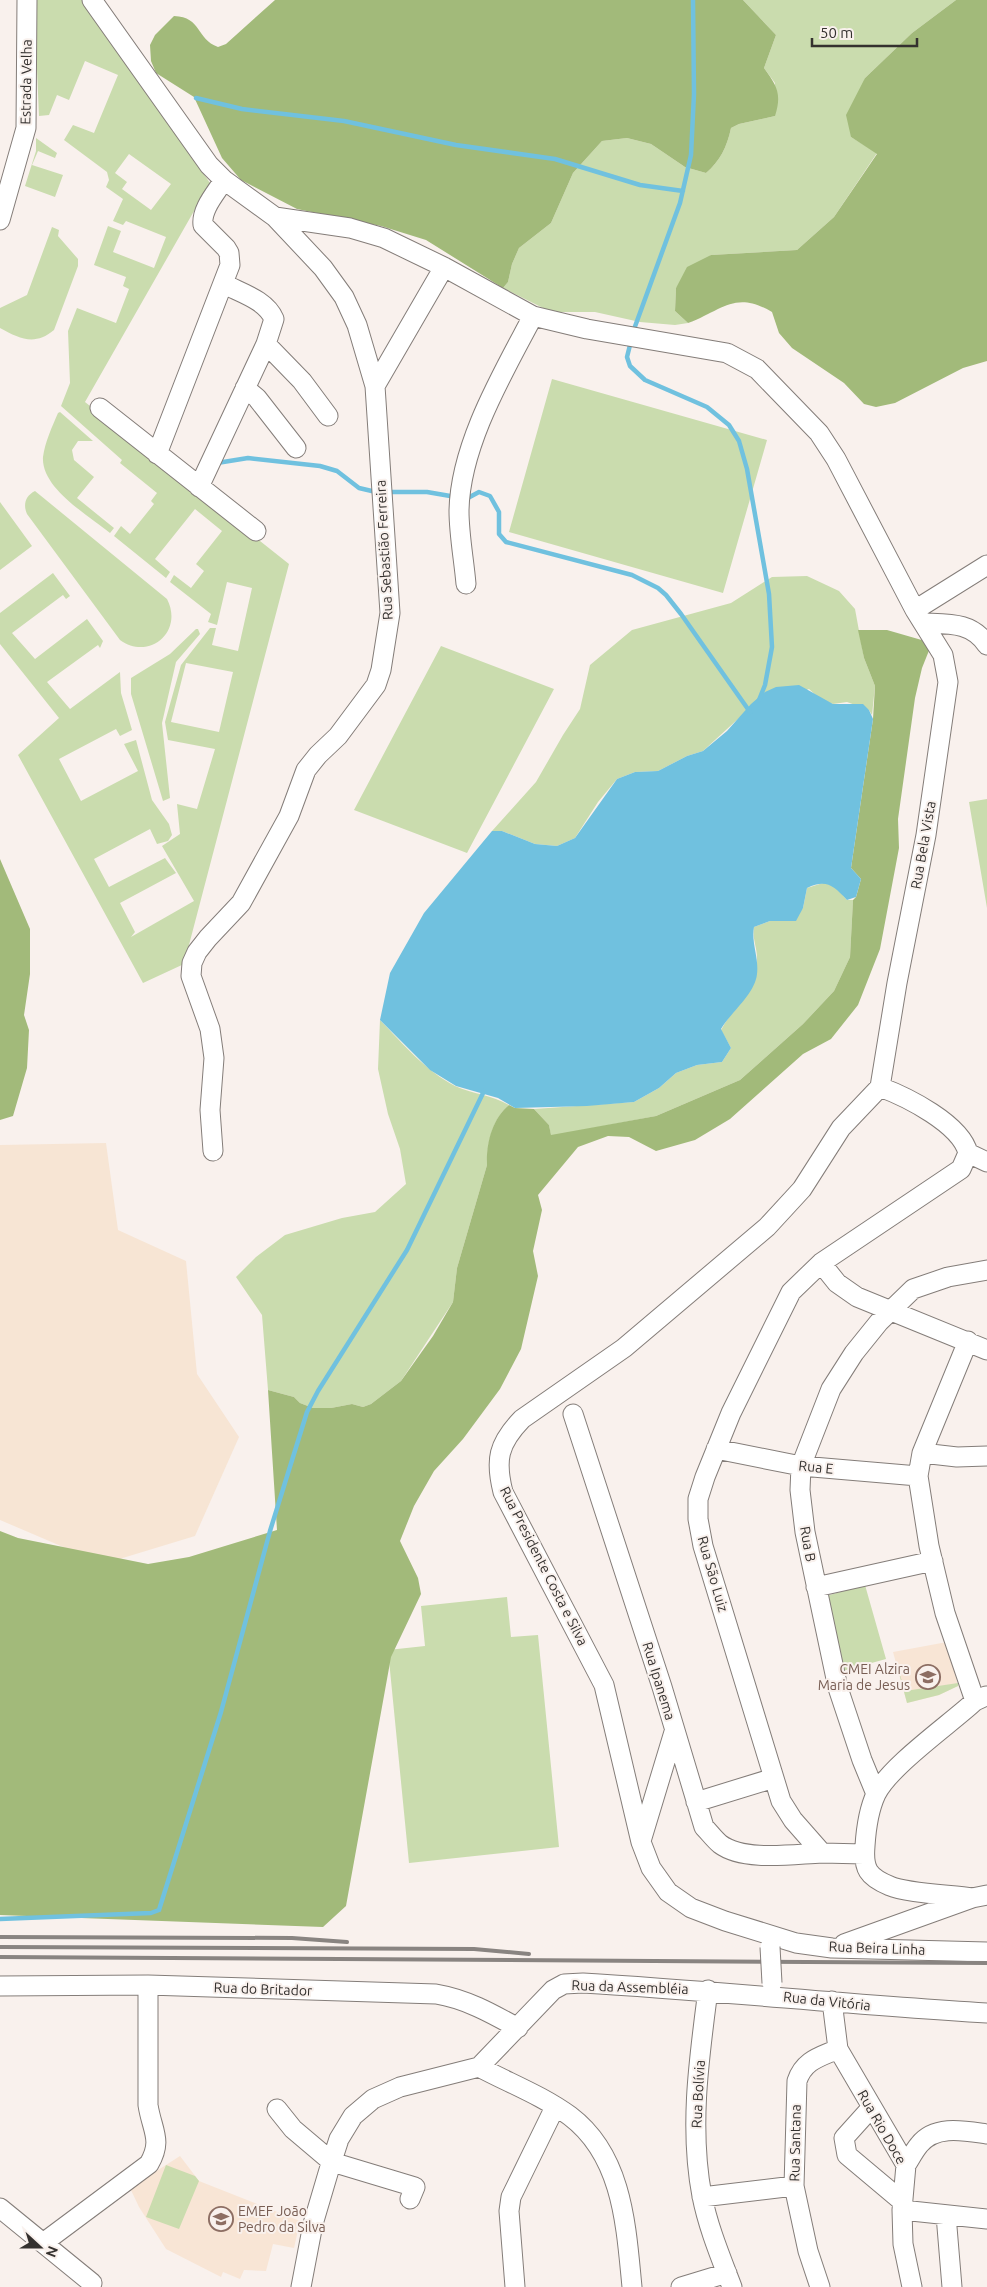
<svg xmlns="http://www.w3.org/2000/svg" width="987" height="2287" font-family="Ubuntu,sans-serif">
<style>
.industrial{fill:#f7e5d4}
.education{fill:#f8e5d5}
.green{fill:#cadcae;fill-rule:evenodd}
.forest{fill:#a2ba7a}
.water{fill:#70c1df}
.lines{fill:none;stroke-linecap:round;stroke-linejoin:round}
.stream{stroke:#70c1df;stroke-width:4.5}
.minor-casing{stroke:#847d79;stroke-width:21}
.minor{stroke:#fff;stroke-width:19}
.rail{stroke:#898481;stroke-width:4}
.minor-bridge-casing{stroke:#847d79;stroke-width:21;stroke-linecap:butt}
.minor-bridge{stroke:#fff;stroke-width:19}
.labels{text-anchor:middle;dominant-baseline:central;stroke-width:4;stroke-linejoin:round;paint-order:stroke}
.street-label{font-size:14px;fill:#34312f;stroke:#f9f1ed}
.education-label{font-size:14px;fill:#785e54;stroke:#f9f1ed;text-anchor:end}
</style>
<rect width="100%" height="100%" fill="#f9f1ed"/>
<!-- industrial -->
<path class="industrial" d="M106 1143 118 1230 186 1261 197 1374 239 1437 195 1536 103 1564 0 1520V1145Z"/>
<!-- education -->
<path class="education" d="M947 1642 958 1686 939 1695 907 1703 893 1652Z
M180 2156 199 2181 300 2221 294 2248 273 2244 266 2271 244 2270 240 2279 223 2272 221 2277 166 2249 139 2207 130 2188Z"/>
<!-- green -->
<path class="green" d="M34 0H82L210 183 85 402 289 564 184 964 143 983 18 755 59 718 0 644V613L53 573 70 596 66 599 63 595 12 633 35 659 87 619 103 641 100 648 98 645 47 682 70 709 120 672 121 693 132 730 120 736 116 729 59 759 81 801 138 771 124 744 136 740 152 800 169 824 172 835 168 841 157 844 150 829 94 859 109 887 165 858 176 873 120 903 135 932 131 937 194 901 162 846 180 834 177 804 197 809 215 749 168 740 165 722 181 665 210 628H216L212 645 238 651 252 588 227 582 217 625 208 622 211 614 170 582 174 575 191 588 204 571 196 564 222 531 195 509 155 559 170 572 166 578 114 536 121 526 130 534 154 504 151 501 157 493 120 463 122 460 61 406 70 383 68 331 77 308 116 323 129 289 123 286 126 277 94 265 108 226 121 231 113 252 154 268 166 237 126 221 123 225 113 221 123 199 106 187 109 180 107 172 64 140 73 125 94 133 118 75 85 61 69 100 57 95 49 115 39 116ZM129 154 171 184 151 210 122 189 127 182 115 173ZM186 663 233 672 219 732 171 722Z
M743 0H956L912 33 865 78 851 137 877 153 834 217 797 250 711 255 676 288 675 311 688 323 675 325 640 322 595 312H551L503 288 508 282 512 264 519 248 551 223 573 173 602 141 627 138 651 144 685 167 706 173C720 161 727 147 731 128L739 124 775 116V83L764 68 776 35Z
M36 138 57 153 55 158 38 151 32 165 63 175 55 197 25 186 36 151Z
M52 227 59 230 58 236 78 259V266L54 330C35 346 20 339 0 328V308L27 295Z
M552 379 767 440 723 593 509 532Z
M60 412 93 441H78L72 450 74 460 94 477 77 498 114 528 110 533C88 515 41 488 43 457 45 442 52 427 58 413Z
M35 491 167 599C184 632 149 661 120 640L27 514C23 505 25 496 35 491Z
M0 502 32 546 0 570Z
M807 576 839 591 855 609 864 658 875 686 872 715 869 710 847 702 833 704 820 699 809 689 739 718 703 751 687 756 658 771 635 772 617 779 598 802 575 838 557 846 535 844 502 831H492L536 782 563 735 580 709 590 665 632 630 731 603 772 577Z
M196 629H198L200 634 176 662 162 723 170 798 163 801 131 694V678L170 654Z
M441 646 554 689 467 853 354 810Z
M987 799V908L969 802Z
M826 882 834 885 847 900H853L850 957 834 991 803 1024 740 1080 656 1116 551 1136 549 1125 534 1109 634 1102 659 1088 676 1073 697 1065 722 1062 731 1048 721 1030C734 1006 757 988 757 958 757 947 752 938 754 927L770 921 787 920 803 908 807 888Z
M380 1020C403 1044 426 1071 455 1086 473 1094 492 1095 509 1105 492 1119 487 1144 487 1165L457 1268 453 1302 401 1381 371 1404 363 1407 352 1404 331 1408H313L300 1403 294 1397 268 1390 262 1315 236 1277 256 1257 285 1235 342 1218 375 1212 406 1184 400 1149 388 1114 378 1069Z
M865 1585 886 1659 839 1672 819 1598Z
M507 1597 511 1637 538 1635 559 1847 409 1863 388 1650 425 1646 421 1606Z
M896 1662 905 1691 958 1683V1686L939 1695 907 1703Z
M166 2165 195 2176 199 2181 179 2229 146 2217Z"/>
<!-- forest -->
<path class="forest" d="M275 0H743L776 35 764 68C777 86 782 94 775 116L739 124 731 128C727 147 720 161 706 173L685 167 651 144 627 138 602 141 573 173 551 223 519 248 512 264 508 282 503 288 426 240 381 226 297 209 241 180 222 158 194 97 156 73 151 61 150 45 155 35 174 16C202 17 196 39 218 47L226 44Z
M956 0H987V361L963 368 895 403 876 407 864 404 844 383 792 348 779 333 772 312C735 290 723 310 688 323L675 311 676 288 687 267 711 255 797 250 834 217 877 154 851 137 846 115 865 78 912 33Z
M858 630H887L932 643 922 668 915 698 898 819 899 848 880 949 858 1005 831 1039 803 1054 730 1119 695 1140 656 1151 629 1137 608 1136 578 1147 538 1195 542 1210 533 1251 538 1276 521 1349 500 1389 463 1439 434 1471 414 1506 400 1541 418 1578 421 1594 391 1657 346 1906 323 1927 0 1915V1531L18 1538 148 1564 189 1557 277 1530 268 1390 294 1397 300 1403 313 1408H331L352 1404 363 1407 371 1404 401 1381 433 1336 453 1302 457 1268 487 1165C486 1144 492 1119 509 1105L515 1108 534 1109 549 1125 551 1135 656 1116 740 1080 803 1024 834 991 850 957 853 900 856 897 861 879 851 868 873 719 875 686 864 658Z
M0 859 30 929V974L24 1015 29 1030 27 1068 13 1116 0 1120Z"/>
<!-- water -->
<path class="water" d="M799 685 833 704H863L869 710 873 719 851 868 861 879 856 897 847 900C833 885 826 879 807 888L803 908 796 921H770L754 927C751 942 759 958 757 974 755 994 731 1012 721 1029L731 1048 722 1062 697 1065 676 1073 659 1088 634 1102 587 1106 515 1108 498 1098 456 1086 430 1070 380 1020 390 973 424 913 492 831H502L535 844 557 846 575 838 617 779 635 772 658 771 687 756 703 751 727 731 751 704 765 692 776 687Z"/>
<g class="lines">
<!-- stream -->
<path class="stream" d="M196 98 242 109 344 121 456 145 555 159 640 185 683 191
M633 332 680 203 691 155 694 94 693 0
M631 341 627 357 630 366 645 380 707 407 729 425 739 441 747 469 769 594 772 647 765 685 759 700
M217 463 248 458 320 466 337 471 359 488 376 492
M387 492H427L456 497
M466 499 479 492 490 496 499 512V534L506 542 632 575 658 588 666 595 681 614 750 712
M0 1919 151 1913 159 1910 221 1712 270 1531 307 1412 318 1391 407 1250 484 1091"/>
<defs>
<path id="minor" d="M92 0 209 165 224 180 275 217 350 228 384 238 444 267 533 316 587 329 727 353 757 369 819 433 836 459 915 610 943 655 948 682 926 835 897 983 880 1087
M0 220 26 128 27 0
M266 344 302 381 328 416
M375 386 444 267
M245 388 257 398 296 448
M100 408 256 531
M157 454 230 265 229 253 226 248 203 225C201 209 216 193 224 180
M199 487 266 344 274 319C266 300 241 293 224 284
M466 584C464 560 459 535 459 511 460 445 503 373 533 316
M915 610 987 565
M924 623C949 624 972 622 987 645
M880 1087 841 1128 802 1189 767 1227 624 1348 522 1419C498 1444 495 1460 503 1492L604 1685 641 1842 651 1868 668 1892 691 1908 725 1921 796 1943 832 1948 987 1952
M880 1087C907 1097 961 1124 968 1153
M213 1151 210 1110 214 1058 210 1029 191 976 192 963 197 952 208 938 241 903 289 816 306 770 318 755 338 736 376 685 381 670 390 613 375 386 357 325 344 297 323 268 275 217
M968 1153 987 1162
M821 1263 837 1283 857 1297 987 1350
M968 1341 922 1453 918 1476 929 1546 945 1613 975 1701
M573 1414 662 1687 704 1827C709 1832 714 1839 720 1844 744 1862 794 1854 822 1853
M716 1449 801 1466 918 1476
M922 1453 957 1457 987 1456
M816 1587 933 1561
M876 1794 862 1760 838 1688 805 1532 800 1490 801 1466 831 1389 854 1353 879 1322 913 1289 948 1277 987 1270
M696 1802 774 1778
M641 1841 674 1732
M864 1854 822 1853 793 1820 781 1801 703 1546 698 1519V1499L705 1477 731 1413 791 1292 821 1263 961 1169 968 1153
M972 1898C953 1895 905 1893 890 1886 868 1877 863 1869 865 1846 866 1830 869 1809 876 1794 890 1766 950 1724 975 1701L986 1696
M844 1944 972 1898 987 1895
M0 1986 148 1985 436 1994C466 1999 491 2013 518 2028
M708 1990C699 2059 689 2128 702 2196 708 2227 721 2258 732 2287
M832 2001 838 2049 906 2165 902 2210 903 2244 912 2287
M479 2067C509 2083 543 2096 570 2116 623 2156 626 2226 632 2287
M871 2108 844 2138 847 2155 903 2202
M277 2109 293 2129 332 2162 415 2187 410 2199
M906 2165C910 2159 914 2151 919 2145 935 2124 966 2131 987 2134
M702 2197 794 2186
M0 2208 92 2283
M902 2210 987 2219
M946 2215 952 2287
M43 2243 149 2164C163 2140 152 2131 148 2105V1985
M301 2287 313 2224 329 2170 339 2139 353 2116 373 2099 400 2087 479 2067 553 1990 564 1984 583 1983C718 1991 852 2005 987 2013
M515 2287 509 2211 511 2197 555 2107
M681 2287 727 2273
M820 2287 808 2251 794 2186 797 2081C804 2060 820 2057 838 2049"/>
</defs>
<!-- minor casing -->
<use href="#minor" class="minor-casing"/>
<!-- minor -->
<use href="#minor" class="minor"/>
<!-- rail -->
<path class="rail" d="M0 1937 292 1938 347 1942
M0 1947 474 1949 529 1954
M0 1957 987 1963"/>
<defs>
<path id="minor-bridge" d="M770 1947 772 1983"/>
</defs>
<!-- minor-bridge casing -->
<use href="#minor-bridge" class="minor-bridge-casing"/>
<!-- minor-bridge -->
<use href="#minor-bridge" class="minor-bridge"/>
</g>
<!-- icons -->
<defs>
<symbol id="school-ring" viewBox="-11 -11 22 22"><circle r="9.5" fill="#f9f1ed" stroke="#8d6e63" stroke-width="1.5"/><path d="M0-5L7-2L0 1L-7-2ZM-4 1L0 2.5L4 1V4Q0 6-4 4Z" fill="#8d6e63"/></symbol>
</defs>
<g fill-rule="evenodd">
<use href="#school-ring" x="914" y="1663" width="28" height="28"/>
<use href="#school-ring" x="207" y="2205" width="28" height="28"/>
</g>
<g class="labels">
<!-- street labels -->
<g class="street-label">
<text transform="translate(26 82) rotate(-89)">Estrada Velha</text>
<text transform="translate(384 550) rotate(-93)">Rua Sebastião Ferreira</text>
<text transform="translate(923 845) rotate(-80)">Rua Bela Vista</text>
<text transform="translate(816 1467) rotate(6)">Rua E</text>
<text transform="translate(808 1544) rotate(80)">Rua B</text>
<text transform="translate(544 1566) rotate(63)">Rua Presidente Costa e Silva</text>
<text transform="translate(713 1574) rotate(74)">Rua São Luiz</text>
<text transform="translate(659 1681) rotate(73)">Rua Ipanema</text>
<text transform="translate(877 1948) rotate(2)">Rua Beira Linha</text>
<text transform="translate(630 1987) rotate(2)">Rua da Assembléia</text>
<text transform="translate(263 1989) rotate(2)">Rua do Britador</text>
<text transform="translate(827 2001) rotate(6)">Rua da Vitória</text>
<text transform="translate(698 2094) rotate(-87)">Rua Bolívia</text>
<text transform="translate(882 2127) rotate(60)">Rua Rio Doce</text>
<text transform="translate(795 2143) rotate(-89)">Rua Santana</text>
</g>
<!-- education labels -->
<g class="education-label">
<text x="910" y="1669">CMEI Alzira<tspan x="910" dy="16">Maria de Jesus</tspan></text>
<text x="238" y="2211" text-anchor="start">EMEF João<tspan x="238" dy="16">Pedro da Silva</tspan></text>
</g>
</g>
<!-- north arrow -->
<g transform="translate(40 2247) rotate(111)" stroke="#f9f1ed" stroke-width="4" paint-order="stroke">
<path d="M0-4L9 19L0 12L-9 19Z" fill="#34312f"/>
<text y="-8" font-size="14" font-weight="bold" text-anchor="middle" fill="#34312f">N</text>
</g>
<!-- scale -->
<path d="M812 38v8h105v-8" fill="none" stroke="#34312f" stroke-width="2.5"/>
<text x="820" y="38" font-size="15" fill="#34312f" stroke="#f9f1ed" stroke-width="4" paint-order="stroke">50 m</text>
</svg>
